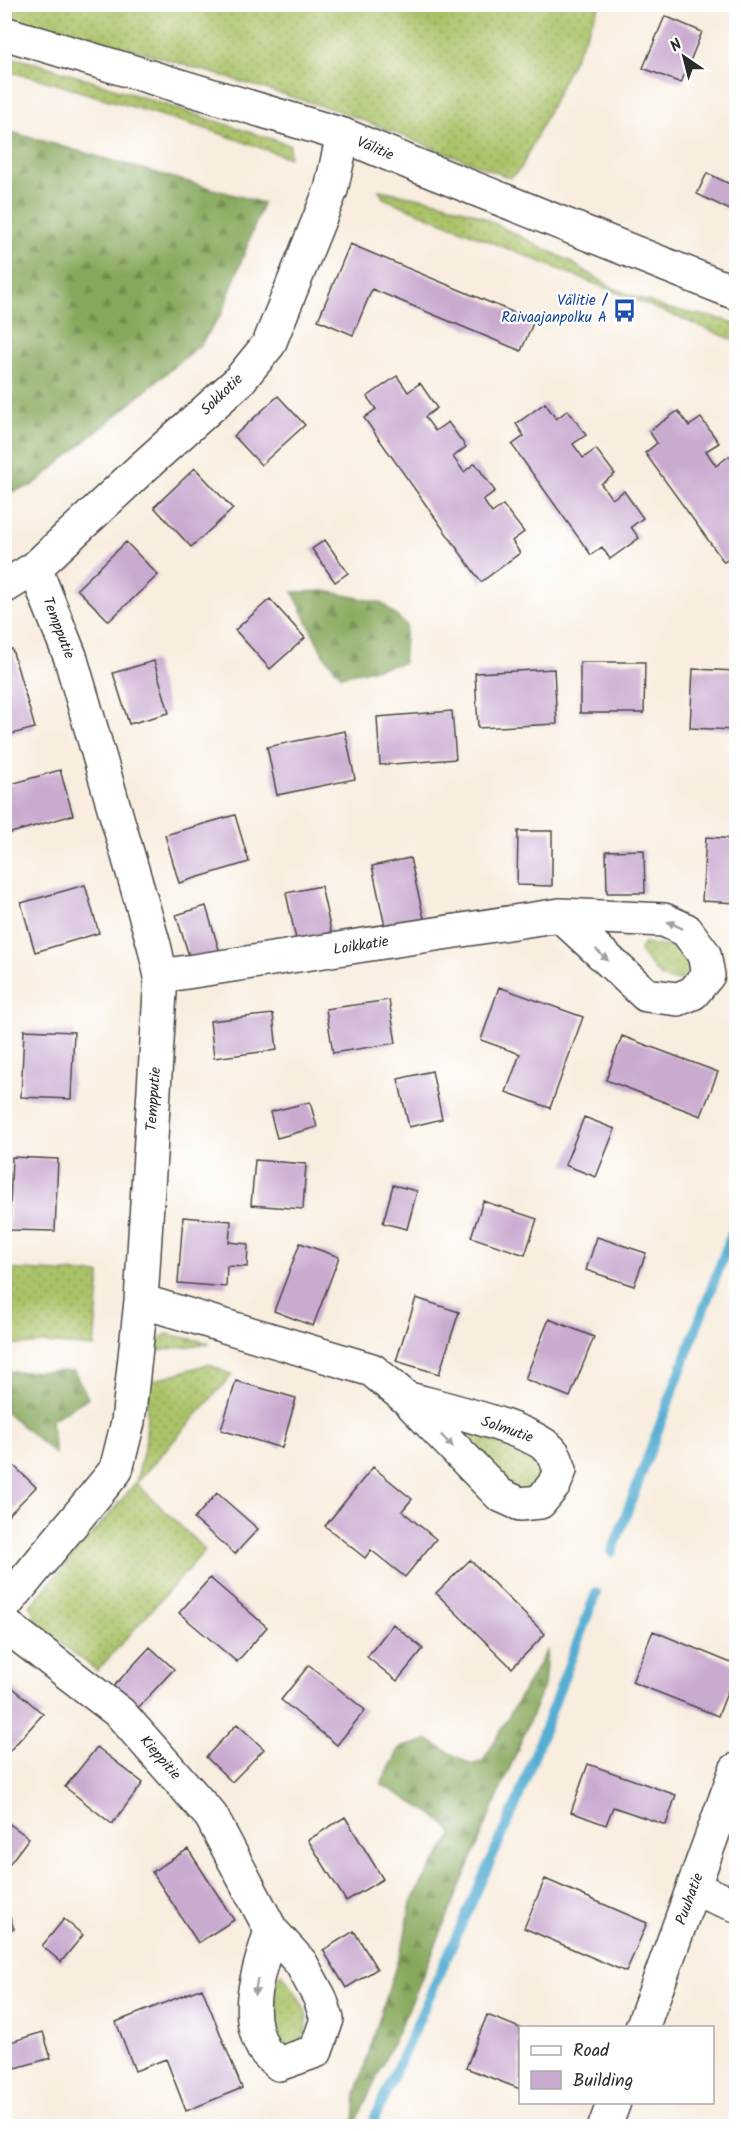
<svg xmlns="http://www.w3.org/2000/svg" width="741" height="2131" font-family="Kalam,sans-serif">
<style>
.grass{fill:url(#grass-dots);stroke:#6a7649;stroke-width:1.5}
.forest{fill:url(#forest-firs);stroke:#596a44;stroke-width:1.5}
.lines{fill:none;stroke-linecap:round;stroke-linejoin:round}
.stream{stroke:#55add2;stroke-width:10}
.building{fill:#caabd0}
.minor-casing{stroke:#4a4846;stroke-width:36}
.major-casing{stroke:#4a4846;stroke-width:36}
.minor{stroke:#fff;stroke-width:33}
.major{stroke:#fff;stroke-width:33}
.oneway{fill:#a0a0a0}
.labels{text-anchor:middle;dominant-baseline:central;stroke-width:4.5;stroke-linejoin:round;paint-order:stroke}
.street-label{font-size:15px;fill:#2b2b2b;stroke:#fff}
.transit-label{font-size:15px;fill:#164399;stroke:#fff;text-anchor:end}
</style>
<defs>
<pattern id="grass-dots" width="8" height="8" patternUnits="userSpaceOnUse" patternTransform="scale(1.5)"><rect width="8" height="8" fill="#aac267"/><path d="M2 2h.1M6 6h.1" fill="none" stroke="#8b9e55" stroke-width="1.8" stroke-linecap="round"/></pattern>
<pattern id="forest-firs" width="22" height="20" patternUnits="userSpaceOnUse" patternTransform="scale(1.5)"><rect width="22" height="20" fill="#87a85c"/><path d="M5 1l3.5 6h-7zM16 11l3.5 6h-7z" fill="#6f894c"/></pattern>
</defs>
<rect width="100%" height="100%" fill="#fff"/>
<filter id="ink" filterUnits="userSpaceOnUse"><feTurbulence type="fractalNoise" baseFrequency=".0167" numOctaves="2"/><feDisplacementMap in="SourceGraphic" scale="12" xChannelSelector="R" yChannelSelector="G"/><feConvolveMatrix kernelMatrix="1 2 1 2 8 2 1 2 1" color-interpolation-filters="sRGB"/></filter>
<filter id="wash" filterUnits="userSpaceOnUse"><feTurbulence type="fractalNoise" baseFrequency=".008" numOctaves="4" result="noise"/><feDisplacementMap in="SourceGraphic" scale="24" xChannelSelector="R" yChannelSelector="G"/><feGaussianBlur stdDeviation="1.35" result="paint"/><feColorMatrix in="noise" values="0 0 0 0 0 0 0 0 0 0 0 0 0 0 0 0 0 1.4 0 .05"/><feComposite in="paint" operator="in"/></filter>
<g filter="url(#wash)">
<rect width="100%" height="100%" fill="#f8edde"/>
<!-- grass -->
<path class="grass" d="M5 4 600 5 521 168 510 178 342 112 132 49 5 18Z
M5 56 39 64 290 145 289 158 213 131 36 78 5 71Z
M379 190 437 201 474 213 569 261 613 288 665 308 725 320 736 325V341L383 198Z
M643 944 679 948 693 965 687 978C661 988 655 970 640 951Z
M4 1269 100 1274 94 1347 44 1343 5 1346Z
M167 1334 210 1343 148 1352 155 1341Z
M208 1364 232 1375 136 1483 205 1550 97 1671 38 1625 30 1606 136 1483 146 1440 148 1382Z
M435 1411 538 1449 545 1478 522 1498Z
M281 1974C292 1986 307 2006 307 2022 307 2027 305 2032 304 2037L290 2046C287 2045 280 2043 277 2041 260 2028 269 1987 281 1974Z"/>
<!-- forest -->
<path class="forest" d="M4 130 263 203 222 313 201 344 33 485 5 494Z
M326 591 382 603 406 625 403 663 341 676 323 654 293 592Z
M74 1371 88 1398 51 1420 55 1454 5 1411V1372Z
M547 1650 544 1686 413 1999 354 2126 356 2094 404 1940 411 1903 428 1872 454 1834 434 1815 381 1784 400 1748 428 1740 471 1765 483 1761Z"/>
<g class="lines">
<!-- stream -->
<path class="stream" d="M612 1552 736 1223
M371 2126 516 1804 596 1593"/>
</g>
<g id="blocks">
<!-- building -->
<path class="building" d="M665 16 702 32 681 83 643 68Z
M707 173 736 187V208L734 212 697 194Z
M350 244 534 321 521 351 372 289 353 335 318 320Z
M397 376 408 392 420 383 437 408 425 417 435 431 448 422 466 447 453 457 464 472 475 463 495 491 483 500 492 513 503 505 524 532 512 541 520 553 481 582 364 418 376 409 367 397Z
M278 396 305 425 261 465 234 436Z
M545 403 556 419 568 410 586 435 573 444 583 458 596 449 615 474 601 484 612 499 624 491 643 518 631 527 639 538 610 559 602 547 591 555 512 445 524 436 516 424Z
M678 411 689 426 701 418 719 443 706 451 716 466 729 456 736 466V490L734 491 736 494V557L735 555 724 562 645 453 657 443 649 431Z
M195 468 233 509 191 547 154 507Z
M325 540 348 573 335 582 312 549Z
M126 542 158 575 109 621 77 589Z
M270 599 305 638 270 669 235 630Z
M12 649 35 728 4 736V651Z
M154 661 169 713 129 724 113 673Z
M580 662H645L644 713H580Z
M554 669 557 724 478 728 475 673Z
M693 669 736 671V730L690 728Z
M452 711 456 759 380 765 377 717Z
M345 731 355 779 277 795 267 747Z
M60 770 73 815 4 835V786Z
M235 815 249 862 179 883 165 835Z
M518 831H552V886L517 885Z
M706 837 736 839V903L702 901Z
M644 850 645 893H607L606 851Z
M410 858 425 923 386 931 372 866Z
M85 885 99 933 35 952 21 903Z
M321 886 332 936 297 944 286 893Z
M206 906 220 953 191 962 176 915Z
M499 987 583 1017 550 1108 506 1092 520 1054 481 1040Z
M389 1000 396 1043 333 1053 326 1009Z
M273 1014 277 1050 214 1058 210 1021Z
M24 1030 74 1032 71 1099 21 1097Z
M622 1036 718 1072 701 1116 606 1080Z
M432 1071 442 1119 409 1127 398 1079Z
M310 1102 317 1127 277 1138 270 1112Z
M584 1117 615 1129 596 1177 565 1165Z
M12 1157 58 1159 55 1231 9 1230Z
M255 1160 306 1164 303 1209 251 1205Z
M393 1185 417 1191 407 1229 383 1223Z
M483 1201 537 1219 525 1255 471 1237Z
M183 1217 231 1221 229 1242 248 1244 247 1267 227 1266 226 1287 178 1283Z
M597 1237 646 1253 634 1286 586 1270Z
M300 1243 339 1257 313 1326 274 1311Z
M416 1298 459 1312 439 1374 396 1361Z
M549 1319 594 1337 570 1397 525 1379Z
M236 1381 296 1398 282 1448 221 1430Z
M11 1463 36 1487 4 1520V1470Z
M373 1467 412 1499 402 1511 436 1539 405 1577 371 1550 365 1558 325 1526Z
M217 1493 258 1529 235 1554 194 1519Z
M470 1560 545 1634 512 1668 436 1593Z
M210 1578 267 1627 237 1662 179 1613Z
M393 1624 423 1649 397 1681 367 1657Z
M653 1631 736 1665V1670L718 1716 632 1682Z
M150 1647 174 1669 136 1710 112 1688Z
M309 1665 365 1710 337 1745 281 1700Z
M4 1680 43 1714 6 1755 4 1754Z
M237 1724 264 1749 232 1782 206 1757Z
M97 1747 143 1783 112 1824 65 1787Z
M588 1764 676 1795 666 1825 613 1807 606 1825 571 1812Z
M345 1817 383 1879 346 1901 308 1840Z
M4 1820 29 1838 4 1871Z
M188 1849 234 1920 198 1943 152 1872Z
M545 1879 647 1923 626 1972 524 1928Z
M4 1901 14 1929 4 1932Z
M64 1919 83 1935 61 1962 42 1946Z
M354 1931 377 1969 346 1988 323 1950Z
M202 1988 242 2088 186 2111 166 2059 135 2071 116 2022Z
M487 2015 520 2028V2089L466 2068Z
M43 2032 51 2058 5 2071 4 2044Z"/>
</g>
</g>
<g filter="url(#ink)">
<use href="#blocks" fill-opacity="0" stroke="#4a4846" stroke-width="1.5"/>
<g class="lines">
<defs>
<path id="minor" d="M4 587 35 568 141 469 238 382 269 344 331 190 343 135
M161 976 560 915 664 920 686 930 704 954 708 975 693 993 678 999 646 995 560 915
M141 1301 372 1370 406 1398 500 1495 520 1504 540 1502 554 1485 560 1470C558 1465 556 1458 553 1453 537 1429 437 1407 406 1398
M4 1606 116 1470 128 1422 141 1301 161 976 154 945 70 656 35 568
M4 1624 120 1713 211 1816 271 1930 301 1963 320 1998 327 2019 316 2051 279 2064C274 2059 266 2054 263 2048 242 2009 260 1969 271 1930
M694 1889 736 1905
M642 2028 736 1770
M605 2126 614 2102"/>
<path id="major" d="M4 33 343 135 418 166 736 293"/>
</defs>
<!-- minor casing -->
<use href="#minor" class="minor-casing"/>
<!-- major casing -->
<use href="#major" class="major-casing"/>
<!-- minor -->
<use href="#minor" class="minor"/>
<!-- major -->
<use href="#major" class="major"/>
</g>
<!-- one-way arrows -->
<defs><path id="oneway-solid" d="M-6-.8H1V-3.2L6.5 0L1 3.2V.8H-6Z" transform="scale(1.5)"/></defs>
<g class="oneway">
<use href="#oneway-solid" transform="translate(675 925) rotate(-155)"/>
<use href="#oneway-solid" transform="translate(602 955) rotate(44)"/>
<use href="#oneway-solid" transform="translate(447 1441) rotate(46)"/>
<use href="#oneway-solid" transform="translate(256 1987) rotate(100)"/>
</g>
</g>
<!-- icons -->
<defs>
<symbol id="bus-bare" viewBox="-9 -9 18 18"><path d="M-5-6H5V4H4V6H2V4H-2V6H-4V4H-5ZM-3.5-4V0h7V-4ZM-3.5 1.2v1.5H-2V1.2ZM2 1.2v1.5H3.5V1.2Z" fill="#1a4fb4" stroke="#fff" stroke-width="2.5" paint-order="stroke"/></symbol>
</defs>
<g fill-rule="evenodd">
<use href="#bus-bare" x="608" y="294" width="33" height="33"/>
</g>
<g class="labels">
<!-- street labels -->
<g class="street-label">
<text transform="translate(375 149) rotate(23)">Välitie</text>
<text transform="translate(222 395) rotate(-44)">Sokkotie</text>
<text transform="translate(58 628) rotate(69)">Tempputie</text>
<text transform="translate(361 946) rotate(-9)">Loikkatie</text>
<text transform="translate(154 1099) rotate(-86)">Tempputie</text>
<text transform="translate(507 1430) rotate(19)">Solmutie</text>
<text transform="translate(160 1758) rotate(49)">Kieppitie</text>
<text transform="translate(690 1899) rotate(-70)">Puuhatie</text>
</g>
<!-- transit labels -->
<g class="transit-label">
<text x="607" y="301">Välitie /<tspan x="607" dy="17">Raivaajanpolku A</tspan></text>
</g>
</g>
<!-- margin -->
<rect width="741" height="2131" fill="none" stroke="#fff" stroke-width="24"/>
<!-- legend -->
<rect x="519" y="2026" width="195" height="78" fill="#ffffff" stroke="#aaaaaa" stroke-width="1.5"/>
<rect x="531" y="2046" width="30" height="9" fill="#ffffff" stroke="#aaaaaa" stroke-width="1.5"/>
<text x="573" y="2056" font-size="18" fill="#2b2b2b">Road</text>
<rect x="531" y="2071" width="30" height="18" fill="#caabd0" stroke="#aaaaaa" stroke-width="1.5"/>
<text x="573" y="2086" font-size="18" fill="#2b2b2b">Building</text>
<!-- north arrow -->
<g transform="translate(684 57) rotate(325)" stroke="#ffffff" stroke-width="4.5" paint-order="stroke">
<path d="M0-4.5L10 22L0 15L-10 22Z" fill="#2b2b2b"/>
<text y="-9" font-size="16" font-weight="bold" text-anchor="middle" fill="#2b2b2b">N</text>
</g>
</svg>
